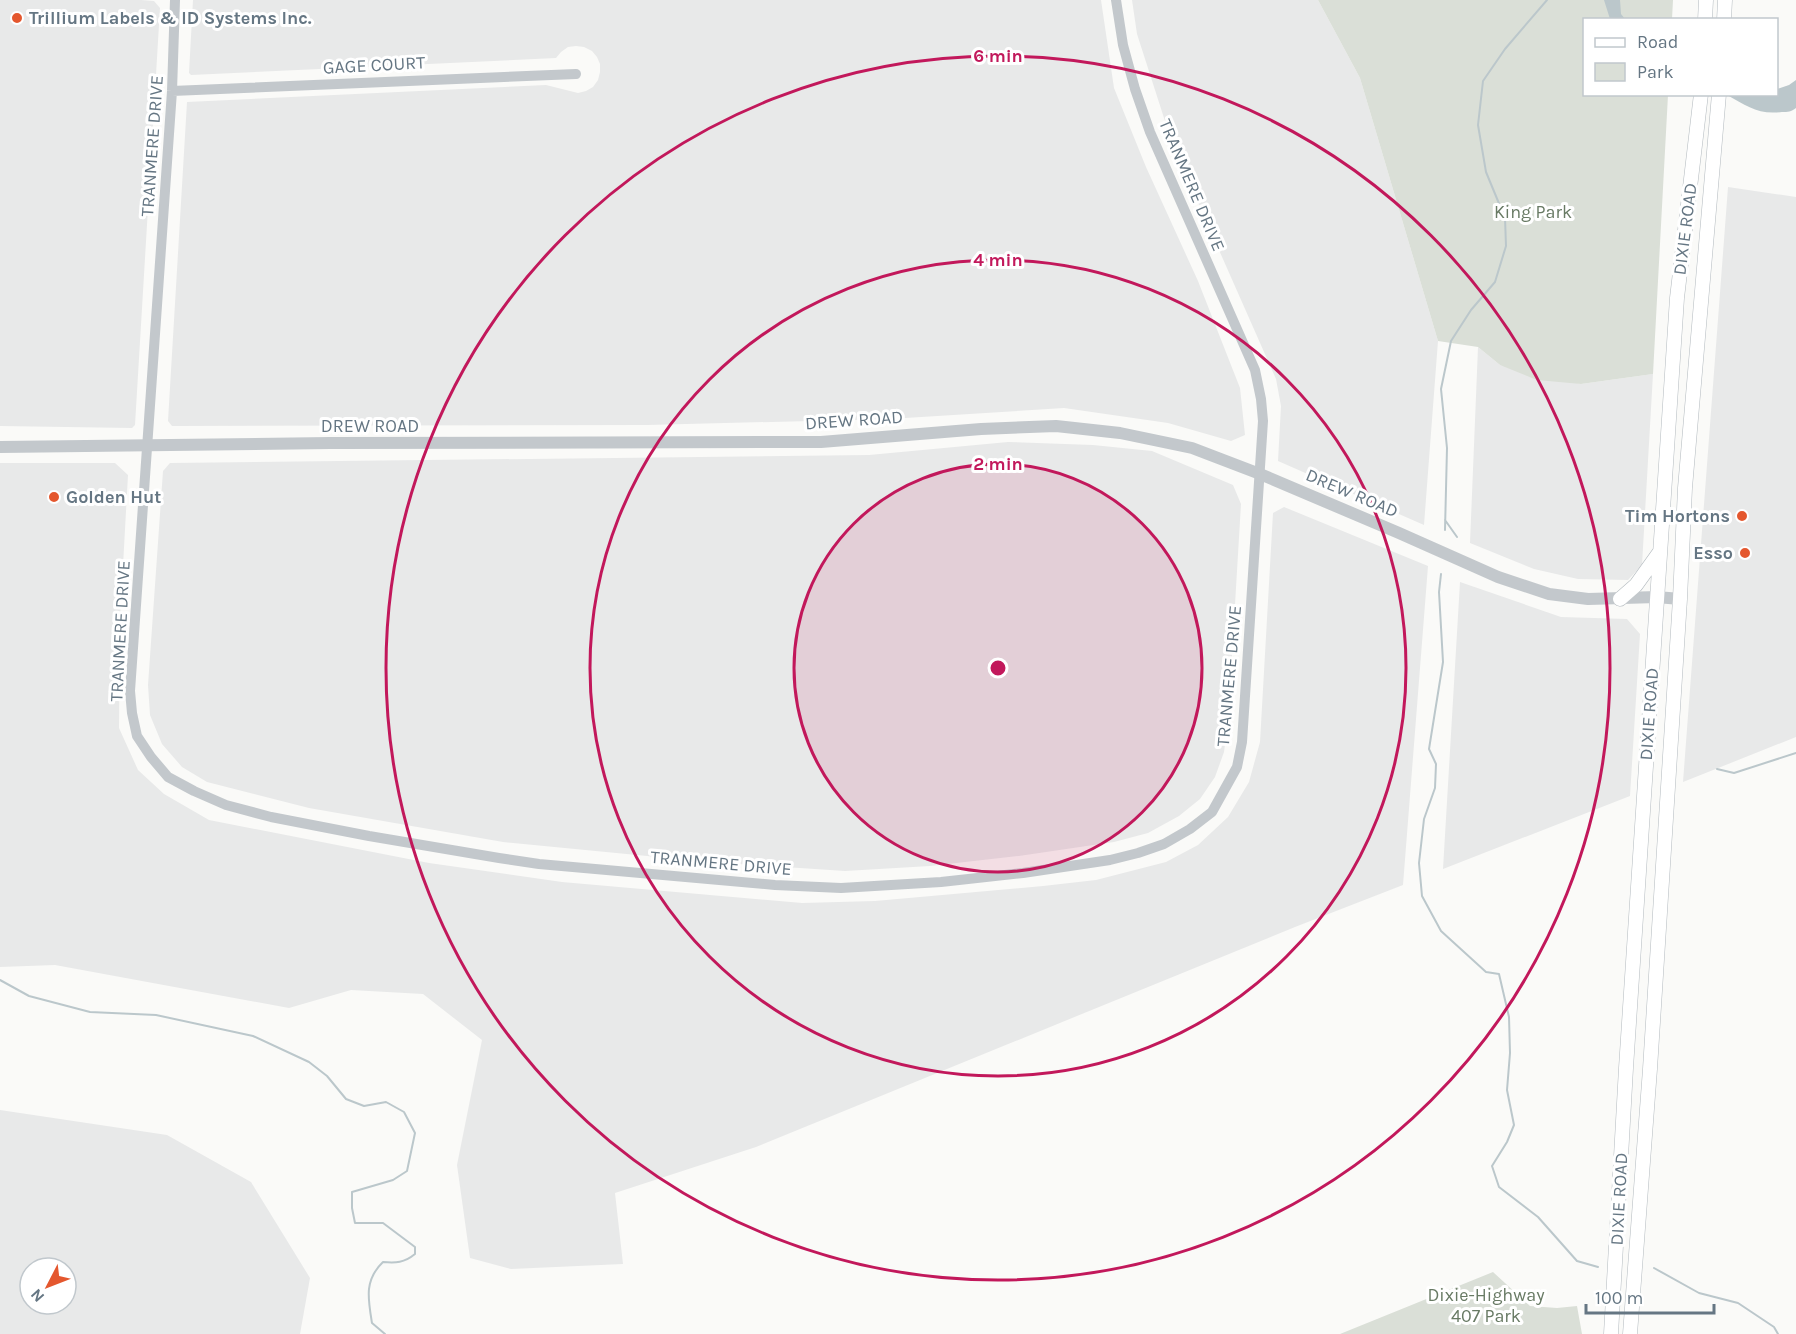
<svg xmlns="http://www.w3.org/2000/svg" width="1796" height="1334" font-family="Karla,sans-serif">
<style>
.built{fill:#e8e9e9;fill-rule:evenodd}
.green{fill:#dadfd7}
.water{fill:#bbc7cb}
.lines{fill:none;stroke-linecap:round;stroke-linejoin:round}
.stream{stroke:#bbc7cb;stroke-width:2}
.secondary-casing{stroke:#b3babf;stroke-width:15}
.minor{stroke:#c3c8cc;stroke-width:10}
.tertiary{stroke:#c3c8cc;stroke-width:12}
.secondary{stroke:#fff;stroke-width:14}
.ring{fill:none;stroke:#c2185b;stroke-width:3}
.poi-dot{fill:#e4572e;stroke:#fff;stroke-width:2}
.labels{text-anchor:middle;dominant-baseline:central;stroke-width:6;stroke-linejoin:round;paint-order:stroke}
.poi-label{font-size:18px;font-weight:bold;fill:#657683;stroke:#fff;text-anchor:start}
.street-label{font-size:18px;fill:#657683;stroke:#fff}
.park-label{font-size:18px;fill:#687a64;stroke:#fff}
.centre{fill:#c2185b;stroke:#fff;stroke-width:3}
.ring-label{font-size:18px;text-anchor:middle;font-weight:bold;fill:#c2185b;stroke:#fff;stroke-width:6;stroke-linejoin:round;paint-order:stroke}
</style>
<rect width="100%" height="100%" fill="#fafaf8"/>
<!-- built -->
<path class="built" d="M0 0H141L154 1 160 8 135 425 132 428 0 426Z
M193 0H1101L1114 88 1146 167 1198 281 1240 388 1245 435 1231 441 1168 423 1064 408 889 419 647 425 172 426 168 421 187 102 546 85 578 93 586 91 593 87 598 80 600 72V64L597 57 592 51 584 47 576 46 568 47 561 52 556 58 191 75 189 73Z
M1132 0H1318L1360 78 1438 341 1424 525 1278 461 1281 406 1276 379 1173 146 1137 34Z
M1728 187 1796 197V737L1683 782Z
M1478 347 1500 365 1581 384 1653 374 1642 565 1628 580 1578 579 1534 569 1470 543Z
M1008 442 1093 445 1152 451 1233 485 1241 504 1228 722 1224 752 1215 777 1200 799 1179 816 1148 833 1114 842 1019 856 930 866 845 871 709 862 503 842 309 808 207 782 182 767 162 744 150 715 148 685 163 471 170 463 869 455Z
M0 463H115L128 475 120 620 119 728 138 770 164 794 209 820 429 863 562 882 802 903 875 901 1043 886 1096 880 1166 862 1198 845 1228 817 1249 782 1260 742 1273 513 1284 507 1428 566 1403 885 1295 927 756 1147 615 1193 623 1264 511 1269 470 1258 457 1165 482 1040 423 994 351 990 289 1008 55 965 0 967Z
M1460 582 1561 617 1627 619 1640 634 1630 796 1443 869Z
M0 1110 167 1135 251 1182 310 1278 300 1334H0ZM30 1268H66V1304H30Z"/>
<!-- green -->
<path class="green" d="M1318 0H1673L1672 19 1584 20V94L1668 95 1653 374 1581 384 1537 380 1500 365 1478 347 1438 341 1360 78Z
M1493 1272 1530 1306 1557 1308 1577 1306 1582 1334H1340Z"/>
<!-- water -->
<path class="water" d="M1604 0H1620L1621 14 1625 19H1610Z
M1796 80V108C1791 112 1788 112 1782 112 1758 115 1747 106 1727 95L1776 94 1777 89 1789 85Z"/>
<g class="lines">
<!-- stream -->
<path class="stream" d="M1445 520 1457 537
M1445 530 1447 448 1441 389 1451 341 1471 310 1495 282 1506 246 1505 218 1486 172 1478 125 1483 81 1505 49 1547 0
M1441 574 1439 592 1443 662 1429 749 1436 764 1435 788 1424 819 1419 863 1422 896 1441 931 1486 972 1499 974 1509 1017 1510 1053 1507 1090 1514 1125 1507 1142 1492 1166 1499 1187 1538 1217 1577 1261 1598 1267
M1717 769 1734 773 1796 753
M0 980 29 996 90 1012 156 1015 253 1036 309 1062 327 1076 346 1099 364 1106 386 1102 404 1112 415 1133 407 1171 393 1180 352 1192V1208L355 1223H383L415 1247V1254C404 1263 396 1263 383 1262 364 1280 368 1299 372 1323L385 1334
M1654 1268 1699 1293 1738 1303 1774 1327 1778 1334"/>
<defs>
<path id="secondary" d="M1705 20 1706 0
M1724 20 1725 0
M1620 599 1636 585 1659 553
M1611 1334 1626 1068 1677 298 1701 94
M1630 1334 1650 1069 1680 599 1685 488 1719 94"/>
</defs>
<!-- secondary casing -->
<use href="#secondary" class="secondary-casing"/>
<!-- minor -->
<path class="minor" d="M175 0 172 91 130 691 132 713 137 736 151 757 168 777 194 791 226 805 271 817 369 836 499 858 539 864 775 885 841 888 941 882 1023 873 1110 860 1138 853 1164 844 1190 829 1212 812 1237 767 1242 742 1263 421 1261 399 1255 370 1150 132 1135 89 1123 45 1116 0
M172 91 576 74"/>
<!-- tertiary -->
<path class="tertiary" d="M0 447 330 443 821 442 981 429 1056 426 1120 433 1192 448 1260 474 1399 533 1498 577 1549 594 1588 599 1657 597 1680 599"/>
<!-- secondary -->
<use href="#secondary" class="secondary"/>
</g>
<!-- distance rings -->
<circle cx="998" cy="668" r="204" fill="#c2185b" fill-opacity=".12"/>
<g class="ring">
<circle cx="998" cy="668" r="204"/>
<circle cx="998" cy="668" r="408"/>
<circle cx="998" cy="668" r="612"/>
</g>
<!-- markers -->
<g class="poi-dot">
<circle cx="17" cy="18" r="6"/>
<circle cx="54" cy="497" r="6"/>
<circle cx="1742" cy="516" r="6"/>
<circle cx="1745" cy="553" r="6"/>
</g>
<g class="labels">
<!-- poi labels -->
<g class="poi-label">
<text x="29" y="18">Trillium Labels &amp; ID Systems Inc.</text>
<text x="66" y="497">Golden Hut</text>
<text x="1730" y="516" text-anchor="end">Tim Hortons</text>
<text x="1733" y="553" text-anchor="end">Esso</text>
</g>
<!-- street labels -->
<g class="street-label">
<text transform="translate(374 65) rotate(-3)">GAGE COURT</text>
<text transform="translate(152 146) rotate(-86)">TRANMERE DRIVE</text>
<text transform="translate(1192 185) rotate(67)">TRANMERE DRIVE</text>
<text transform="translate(1685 229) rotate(-83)">DIXIE ROAD</text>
<text transform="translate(854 420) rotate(-4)">DREW ROAD</text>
<text x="370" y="426">DREW ROAD</text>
<text transform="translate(1352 493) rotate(23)">DREW ROAD</text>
<text transform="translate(120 631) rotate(-87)">TRANMERE DRIVE</text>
<text transform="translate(1229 676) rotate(-85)">TRANMERE DRIVE</text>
<text transform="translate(1649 714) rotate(-86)">DIXIE ROAD</text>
<text transform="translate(721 863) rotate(5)">TRANMERE DRIVE</text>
<text transform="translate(1619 1199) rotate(-87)">DIXIE ROAD</text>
</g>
<!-- park labels -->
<g class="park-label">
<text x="1533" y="212">King Park</text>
<text x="1486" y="1295">Dixie-Highway<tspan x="1486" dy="21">407 Park</tspan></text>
</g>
</g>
<circle cx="998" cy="668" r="9" class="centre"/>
<g class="ring-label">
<text x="998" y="62">6 min</text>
<text x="998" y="266">4 min</text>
<text x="998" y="470">2 min</text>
</g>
<!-- legend -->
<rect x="1583" y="18" width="195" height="78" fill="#ffffff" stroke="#c1c8cd" stroke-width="1.5"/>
<rect x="1595" y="38" width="30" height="9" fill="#ffffff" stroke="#c1c8cd" stroke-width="1.5"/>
<text x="1637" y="48" font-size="18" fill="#657683">Road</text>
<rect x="1595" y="63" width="30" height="18" fill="#dadfd7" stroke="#c1c8cd" stroke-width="1.5"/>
<text x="1637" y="78" font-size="18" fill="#657683">Park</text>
<!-- north arrow -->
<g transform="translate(48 1286) rotate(228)"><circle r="28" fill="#ffffff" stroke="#c1c8cd" stroke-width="1.5"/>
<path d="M0-4.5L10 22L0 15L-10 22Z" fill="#e4572e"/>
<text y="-9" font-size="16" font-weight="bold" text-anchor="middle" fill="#657683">N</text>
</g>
<!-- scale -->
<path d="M1586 1304v9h128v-9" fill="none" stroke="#657683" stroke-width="3"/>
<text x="1595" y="1304" font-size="18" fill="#657683" stroke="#ffffff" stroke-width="4.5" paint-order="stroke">100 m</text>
</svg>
